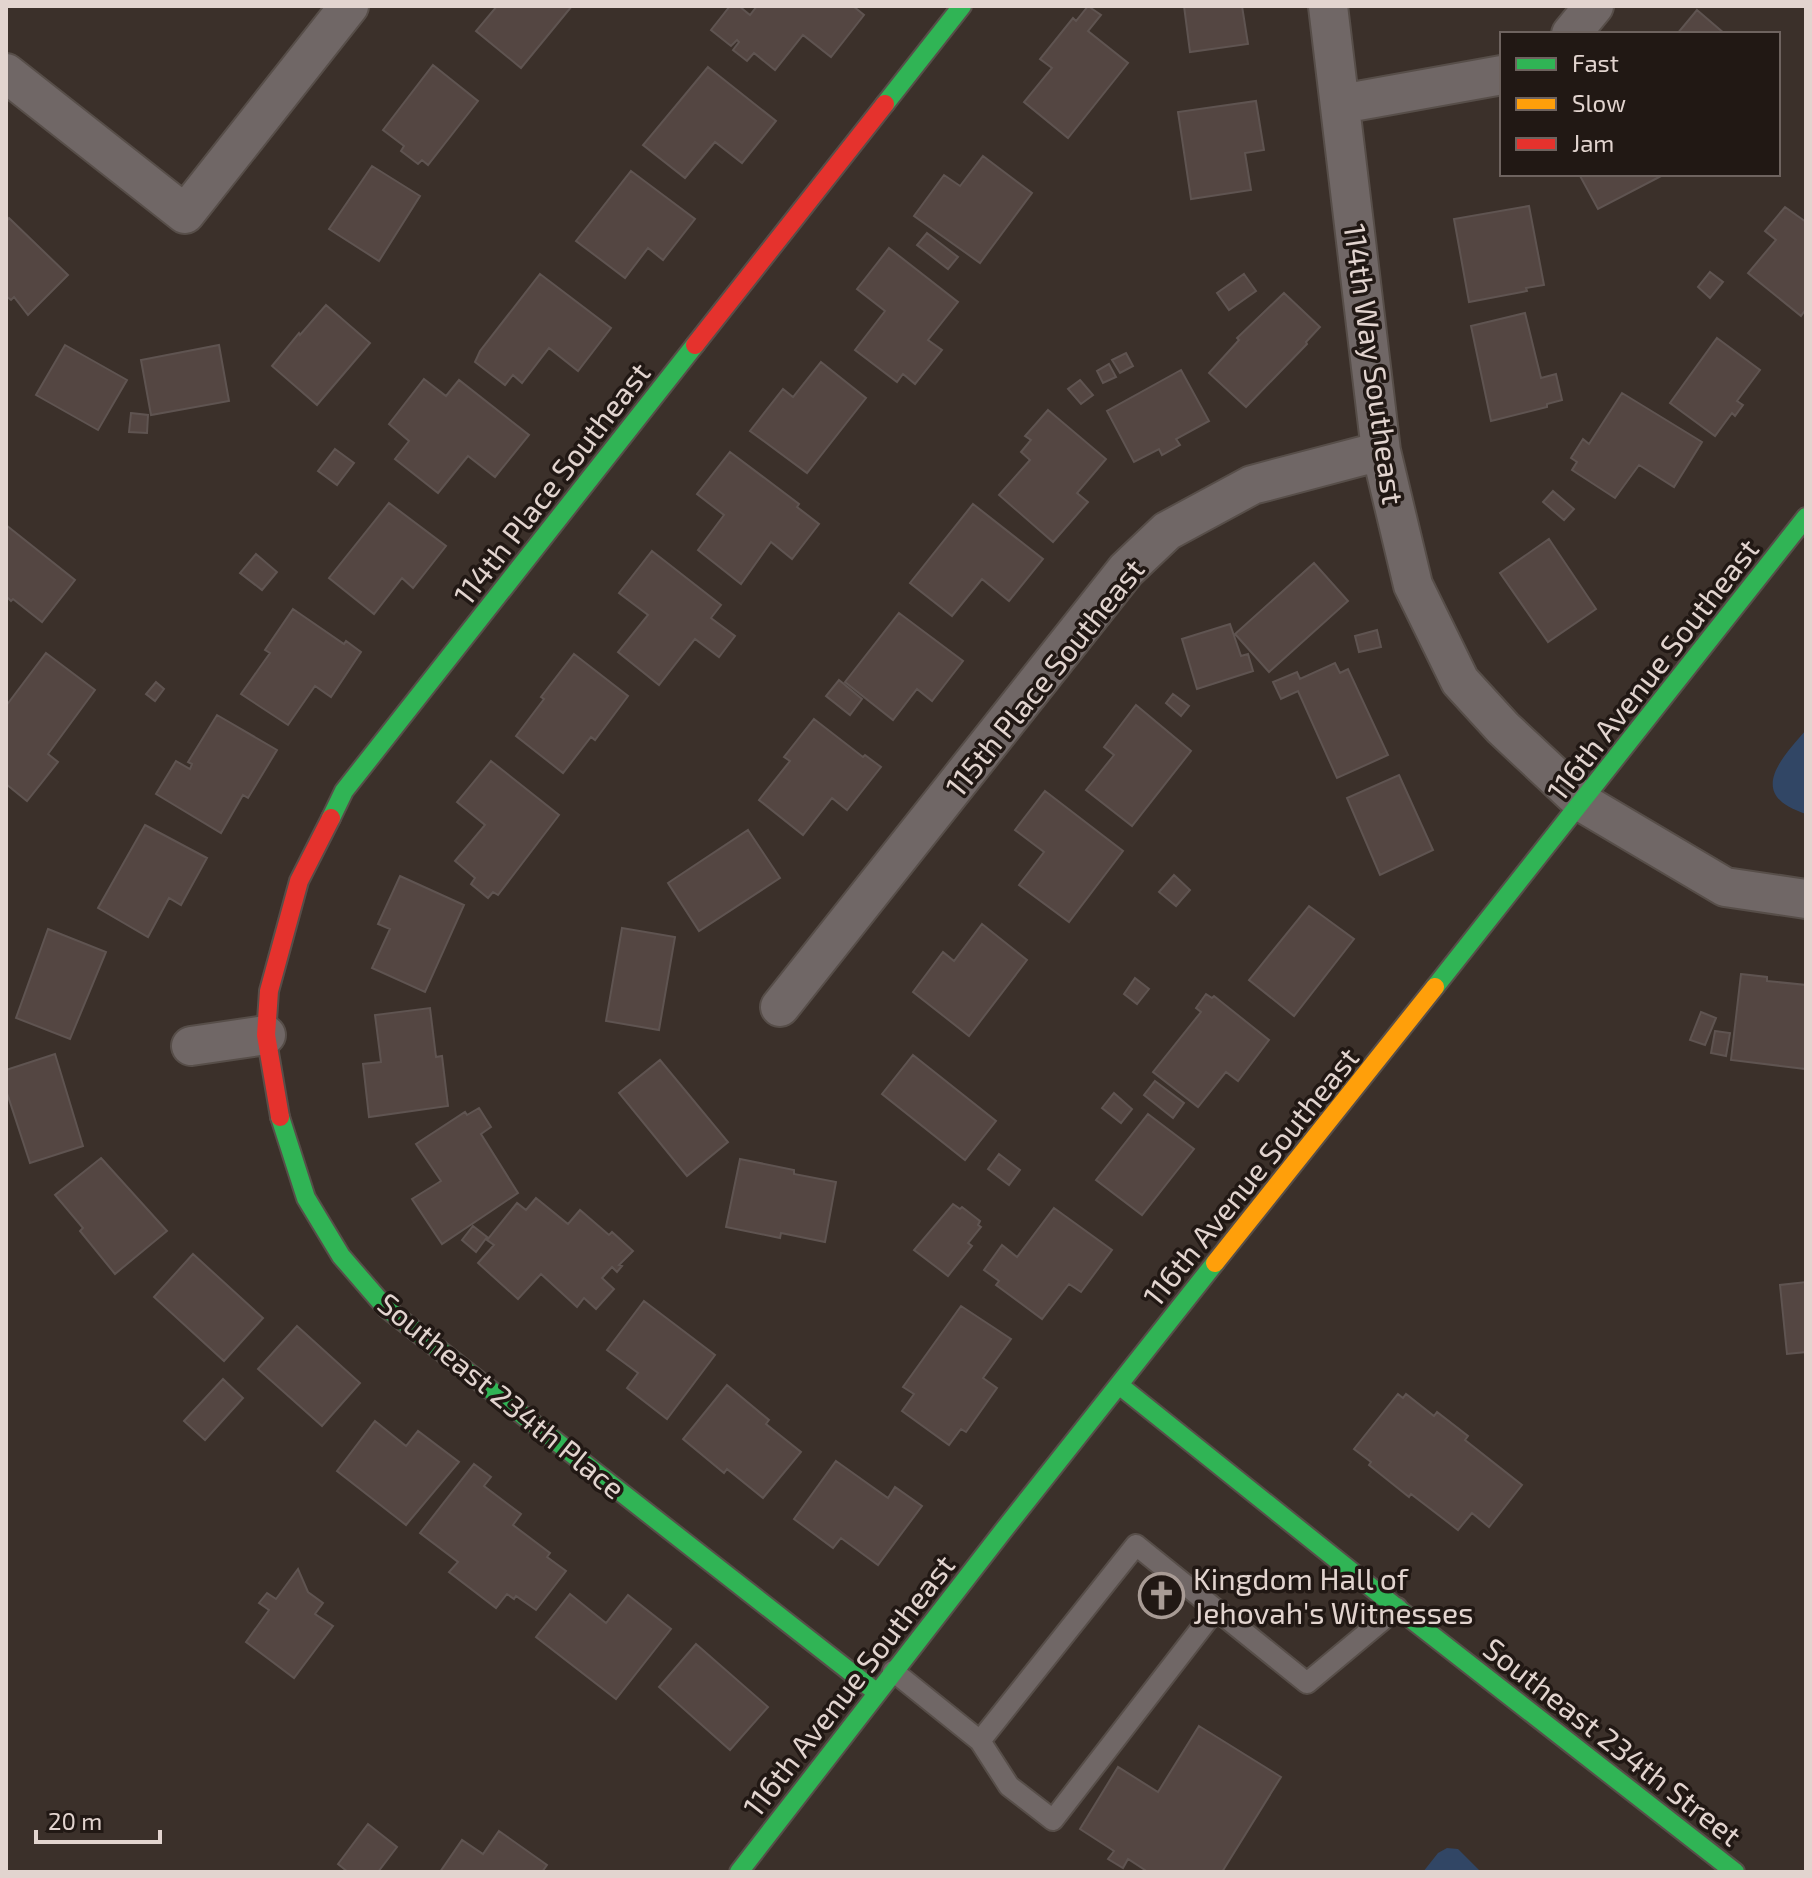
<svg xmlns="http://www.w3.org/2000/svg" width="1812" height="1878" font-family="'Exo 2',sans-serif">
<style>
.water{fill:#314665}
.building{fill:#544642;stroke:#5f5451;stroke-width:2}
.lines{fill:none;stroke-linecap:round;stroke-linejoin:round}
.lane-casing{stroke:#574e49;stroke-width:24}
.street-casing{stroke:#574e49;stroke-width:42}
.fast-casing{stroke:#574e49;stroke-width:22}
.slow-casing{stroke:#574e49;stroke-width:22}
.jam-casing{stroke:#574e49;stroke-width:22}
.lane{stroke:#706766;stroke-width:20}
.street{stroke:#706766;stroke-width:38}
.fast{stroke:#30b455;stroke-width:18}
.slow{stroke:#ff9f0a;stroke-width:18}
.jam{stroke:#e5322d;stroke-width:18}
.labels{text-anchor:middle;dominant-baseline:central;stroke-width:7;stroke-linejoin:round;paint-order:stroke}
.street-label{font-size:30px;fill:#e2d4cf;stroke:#211814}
.poi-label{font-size:30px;fill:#e2d4cf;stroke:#211814;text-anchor:start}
</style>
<rect width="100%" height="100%" fill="#3b302a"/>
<!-- water -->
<path class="water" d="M1806 730V814C1747 795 1779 761 1806 730Z
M1447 1848 1458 1849 1481 1872H1423L1438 1853Z"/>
<!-- building -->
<path class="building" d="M497 6H572L521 68 476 31Z
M730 6H739L750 15 757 6H853L864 15 831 57 803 35 775 70 754 53 747 61 733 50 739 42 737 40 731 46 711 30Z
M1088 6 1101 15 1088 31 1128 63 1068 138 1024 102 1052 68 1040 59 1073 18 1076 21Z
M1184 6H1242L1248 44 1190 52Z
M1697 10 1725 34H1677Z
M433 65 478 101 428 165 422 160 418 164 401 151 404 146 383 130Z
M708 67 776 121 742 163 715 142 685 178 643 145Z
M1256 101 1264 150 1245 153 1251 190 1191 199 1178 112Z
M983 156 1032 193 980 263 914 216 944 175 960 186Z
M372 166 420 196 379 261 329 229Z
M631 171 695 219 663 260 648 248 625 278 576 241Z
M1579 174H1665L1598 209Z
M1529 206 1544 285 1526 288 1527 291 1469 302 1454 219Z
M1785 207 1806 222V309L1801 316 1748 273 1776 240 1765 231Z
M9 218 68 275 28 315 14 297 11 300 6 296V222Z
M927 233 958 257 948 269 917 245Z
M889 248 958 302 928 340 942 350 915 384 903 374 897 382 855 350 885 311 857 289Z
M1710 272 1723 282 1710 298 1698 287Z
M540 274 611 328 578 371 549 348 522 383 513 375 505 385 475 362 480 351Z
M1244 274 1256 291 1229 310 1217 293Z
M1284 293 1320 327 1306 342 1307 344 1246 407 1209 373 1239 340 1237 338Z
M326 305 370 343 317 405 272 366 299 333 300 335Z
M1525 313 1541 378 1556 374 1562 400 1547 404V407L1491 421 1471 326Z
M1717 338 1760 370 1737 401 1743 405 1735 416 1732 413 1715 436 1670 403Z
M65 345 127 380 98 430 36 395Z
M219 345 229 401 151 415 141 360Z
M1126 353 1133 366 1120 373 1112 360Z
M821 362 866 398 807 473 750 431 783 389 793 397Z
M1109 364 1116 377 1103 383 1097 371Z
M1181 370 1209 421 1176 439 1180 445 1162 455 1159 449 1134 462 1107 411Z
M424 379 446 396 459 380 529 435 495 477 468 456 438 493 395 459 409 441 389 424Z
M1080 380 1093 395 1081 404 1068 389Z
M1622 393 1702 442 1674 487 1639 465 1615 498 1572 470 1577 462 1571 458 1583 439 1589 444Z
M1048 410 1106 459 1077 493 1088 502 1053 542 999 495 1030 460 1021 452 1031 440 1025 436Z
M131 413 148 415 147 433 129 432Z
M335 449 354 463 337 485 318 471Z
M730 452 799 504 797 507 819 524 792 559 771 542 741 584 698 550 724 515 697 494Z
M1553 491 1574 509 1564 520 1543 502Z
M389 503 446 546 413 588 402 578 374 614 329 578Z
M973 504 1043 559 1009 601 982 579 952 616 910 583Z
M6 525 75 580 42 622 13 599 11 601 6 596Z
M1549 539 1596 609 1548 642 1500 573Z
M652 551 721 605 711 618 735 636 719 657 695 639 659 685 618 652 648 615 619 593Z
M256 554 277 572 262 590 240 573Z
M1314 563 1348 601 1269 672 1235 634Z
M293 609 344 644 346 641 361 652 331 697 315 686 288 725 241 694 270 653 265 650Z
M899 613 963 661 932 701 917 689 893 720 845 682Z
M1230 624 1241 656 1248 654 1253 671 1197 689 1182 639Z
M1377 630 1381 647 1359 652 1355 636Z
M46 653 95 690 48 754 58 762 27 801 6 784V706Z
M574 654 628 696 595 740 591 737 563 773 516 736 544 699 541 697Z
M1335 663 1340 673 1348 669 1388 755 1337 778 1298 691 1281 699 1273 682 1297 672 1300 679Z
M839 680 862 699 850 715 826 696Z
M156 682 164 689 155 701 146 694Z
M1173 694 1189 706 1181 716 1166 703Z
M1136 705 1191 751 1132 826 1086 790 1114 755 1104 747Z
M217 715 277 750 248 798 243 795 221 833 156 794 176 761 190 769 192 764 188 762Z
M814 719 863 757 865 755 881 767 847 810 832 798 803 835 759 800 790 761 784 757Z
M491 761 559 815 498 895 493 892 488 898 471 884 475 878 455 861 485 825 457 802Z
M1399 775 1433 850 1380 875 1347 798Z
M1045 791 1123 851 1069 922 1019 885 1044 852 1015 830Z
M145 825 207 858 181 905 169 898 148 937 98 908Z
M748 830 780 878 699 931 668 883Z
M1174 875 1190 890 1176 906 1159 892Z
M400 876 464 905 425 992 372 968 390 929 378 924Z
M1309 906 1354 939 1294 1016 1249 980Z
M982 924 1027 960 969 1036 913 992 943 952 954 961Z
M622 928 675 937 659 1030 606 1021Z
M48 929 106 952 70 1039 16 1018Z
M1741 974 1767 977V981L1806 985V1069L1731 1060Z
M1135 978 1149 989 1137 1004 1124 994Z
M1206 994 1212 998 1214 996 1269 1040 1238 1081 1226 1072 1198 1107 1153 1072 1201 1012 1196 1008Z
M430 1008 436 1057 442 1056 448 1106 369 1117 363 1064 381 1062 375 1015Z
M1701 1012 1716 1018 1705 1045 1690 1040Z
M1715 1031 1730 1033 1726 1056 1711 1053Z
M55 1054 83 1146 30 1163 6 1090V1070Z
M913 1055 996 1121 965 1160 882 1094Z
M660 1060 728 1142 687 1176 619 1093Z
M1155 1081 1184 1103 1173 1118 1144 1095Z
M1114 1093 1132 1109 1121 1123 1102 1108Z
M479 1108 491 1127 481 1134 518 1193 442 1244 412 1199 441 1181 416 1144 465 1112 467 1115Z
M1148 1114 1194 1149 1142 1215 1096 1180Z
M999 1154 1020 1170 1009 1185 988 1169Z
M101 1158 167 1231 115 1274 80 1231 83 1228 55 1195Z
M740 1159 794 1170V1174L836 1182 825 1242 781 1233 780 1238 726 1227Z
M536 1198 568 1224 580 1210 609 1235 612 1232 633 1251 619 1265 622 1266 617 1272 612 1267 602 1278 614 1289 596 1309 584 1298 577 1307 541 1274 518 1299 478 1263 494 1245 487 1240 517 1203 526 1210Z
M953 1204 960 1209 962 1207 980 1221 978 1225 981 1227 968 1243 972 1246 948 1276 914 1250Z
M1054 1208 1112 1250 1081 1292 1069 1284 1042 1319 996 1285 999 1281 984 1270 1002 1245 1017 1257Z
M473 1226 487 1237 476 1252 462 1240Z
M193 1254 263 1318 224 1361 154 1297Z
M1806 1282V1352L1787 1354 1780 1285Z
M644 1301 715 1355 667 1419 627 1388 638 1373 607 1350Z
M961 1306 1011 1339 983 1378 997 1388 966 1432 961 1429 949 1445 902 1411 914 1394 903 1387Z
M297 1326 360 1383 322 1426 258 1369Z
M223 1379 243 1398 205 1440 184 1421Z
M727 1385 769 1420 766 1424 801 1452 763 1498 727 1469 724 1473 683 1439Z
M1398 1394 1403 1398 1406 1394 1434 1416 1437 1412 1468 1436 1465 1440 1522 1485 1489 1527 1472 1513 1458 1530 1411 1494 1409 1497 1369 1465 1371 1462 1354 1449Z
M375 1421 406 1446 418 1431 459 1462 406 1525 337 1471Z
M836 1461 888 1498 895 1487 922 1506 878 1565 841 1538 833 1548 794 1519Z
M474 1464 491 1477 484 1486 521 1514 513 1525 550 1553 547 1557 566 1571 536 1610 516 1596 514 1599 507 1594 496 1608 449 1572 458 1562 420 1533Z
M298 1569 308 1592 323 1603 315 1614 333 1626 294 1678 246 1642 269 1610 259 1603 267 1593 276 1599Z
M570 1594 606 1623 628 1595 671 1629 616 1699 536 1637Z
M696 1644 768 1707 730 1750 659 1687Z
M1199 1726 1281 1777 1222 1872H1148L1128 1859 1123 1868 1108 1859 1114 1851 1080 1829 1118 1767 1158 1792Z
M368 1824 397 1847 378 1872H348L338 1864Z
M499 1831 547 1865 542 1872H440L462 1840 483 1854Z"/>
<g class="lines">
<defs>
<path id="lane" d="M893 1671 980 1741 1136 1545 1307 1683 1397 1608
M980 1741 1009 1786 1053 1820 1216 1609"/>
<path id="street" d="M1328 6 1381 451 1413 585 1460 681 1503 728 1583 803 1725 887 1806 899
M1571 34 1594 6
M6 73 185 214 349 6
M1341 104 1502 75
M780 1007 1126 570 1167 531 1252 485 1381 451
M191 1046 266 1035"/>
<path id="fast" d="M885 104 962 6
M331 818 344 791 695 345
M1435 987 1806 517
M280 1117 306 1198 341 1256 386 1308 876 1692
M1119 1385 1397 1608 1735 1872
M739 1872 1003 1531 1215 1263"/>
<path id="slow" d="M1215 1263 1435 987"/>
<path id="jam" d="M695 345 885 104
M280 1117 266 1035 269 991 299 881 331 818"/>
</defs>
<!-- lane casing -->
<use href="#lane" class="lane-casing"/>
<!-- street casing -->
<use href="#street" class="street-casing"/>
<!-- fast casing -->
<use href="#fast" class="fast-casing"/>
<!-- slow casing -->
<use href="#slow" class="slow-casing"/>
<!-- jam casing -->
<use href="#jam" class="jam-casing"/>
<!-- lane -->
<use href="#lane" class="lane"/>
<!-- street -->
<use href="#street" class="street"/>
<!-- fast -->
<use href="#fast" class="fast"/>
<!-- slow -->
<use href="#slow" class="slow"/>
<!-- jam -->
<use href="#jam" class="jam"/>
</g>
<!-- icons -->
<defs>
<symbol id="church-ring" viewBox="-11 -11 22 22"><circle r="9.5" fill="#211814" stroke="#a89b95" stroke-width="1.5"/><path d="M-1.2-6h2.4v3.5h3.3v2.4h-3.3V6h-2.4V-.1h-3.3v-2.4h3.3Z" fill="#a89b95"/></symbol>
</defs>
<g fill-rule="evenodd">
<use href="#church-ring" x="1136" y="1570" width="51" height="51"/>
</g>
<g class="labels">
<!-- street labels -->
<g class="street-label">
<text transform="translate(1375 364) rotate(82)">114th Way Southeast</text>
<text transform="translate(551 483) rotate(-52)">114th Place Southeast</text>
<text transform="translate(1652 669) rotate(-52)">116th Avenue Southeast</text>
<text transform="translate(1044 677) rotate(-51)">115th Place Southeast</text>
<text transform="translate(1250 1176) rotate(-51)">116th Avenue Southeast</text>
<text transform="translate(502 1395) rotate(39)">Southeast 234th Place</text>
<text transform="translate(848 1685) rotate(-52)">116th Avenue Southeast</text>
<text transform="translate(1613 1741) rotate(38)">Southeast 234th Street</text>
</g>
<!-- poi labels -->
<g class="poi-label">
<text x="1193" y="1578">Kingdom Hall of<tspan x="1193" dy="34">Jehovah's Witnesses</tspan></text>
</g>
</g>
<!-- border -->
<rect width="1812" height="1878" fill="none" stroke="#e2d4cf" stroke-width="16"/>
<!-- legend -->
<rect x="1500" y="32" width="280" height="144" fill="#211814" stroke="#6e635f" stroke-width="2"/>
<rect x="1516" y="58" width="40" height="12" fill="#30b455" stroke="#6e635f" stroke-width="2"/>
<text x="1572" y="72" font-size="24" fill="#e2d4cf">Fast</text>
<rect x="1516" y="98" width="40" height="12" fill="#ff9f0a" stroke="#6e635f" stroke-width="2"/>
<text x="1572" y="112" font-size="24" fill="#e2d4cf">Slow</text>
<rect x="1516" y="138" width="40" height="12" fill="#e5322d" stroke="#6e635f" stroke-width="2"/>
<text x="1572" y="152" font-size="24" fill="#e2d4cf">Jam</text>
<!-- scale -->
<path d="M36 1830v12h124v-12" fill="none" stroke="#e2d4cf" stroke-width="4"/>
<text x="48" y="1830" font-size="24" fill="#e2d4cf" stroke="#211814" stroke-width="6" paint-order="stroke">20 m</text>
</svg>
